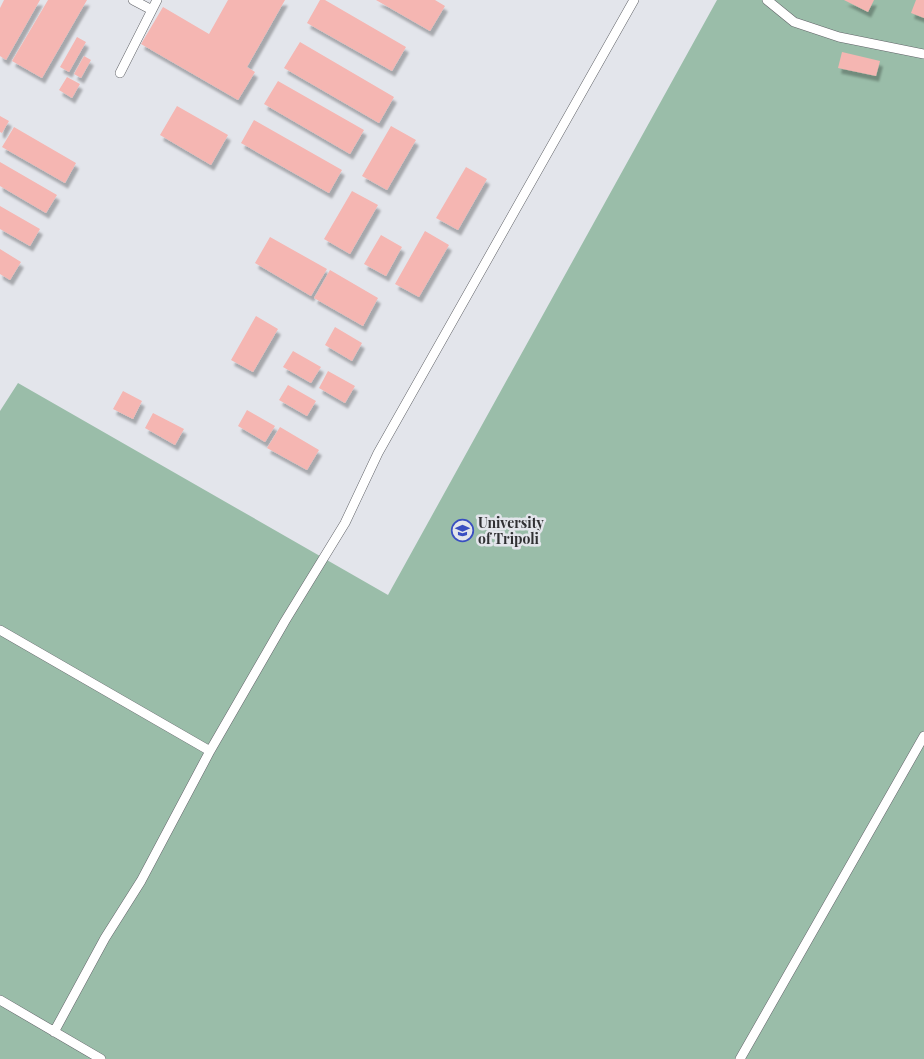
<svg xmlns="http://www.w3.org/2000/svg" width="924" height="1059" font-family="'Playfair Display',serif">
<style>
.green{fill:#9abda9}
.building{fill:#f5b6b2;filter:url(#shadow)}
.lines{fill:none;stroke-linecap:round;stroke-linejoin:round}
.lane-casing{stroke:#616368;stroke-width:10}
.lane{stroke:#fff;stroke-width:9}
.labels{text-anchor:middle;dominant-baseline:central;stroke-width:5;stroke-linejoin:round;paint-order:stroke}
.poi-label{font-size:14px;font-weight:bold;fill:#303033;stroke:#e3e5eb;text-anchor:start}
</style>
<defs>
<filter id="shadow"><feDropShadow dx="3" dy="5.5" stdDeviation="1" flood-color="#0004"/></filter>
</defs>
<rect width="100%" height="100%" fill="#e3e5eb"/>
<!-- green -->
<path class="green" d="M717 0H924V1059H0V411L18 383 388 595Z"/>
<!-- building -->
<path class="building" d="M4 0H40L6 60 0 56V8Z
M48 0H87L42 78 12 61Z
M228 0H285L247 67 255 72 238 100 141 44 163 7 209 34Z
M320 0H325L406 47 392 71 307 23Z
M376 0H435L445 6 430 31Z
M844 0H874L868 12Z
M916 0H924V18L911 13Z
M77 37 86 42 69 72 60 67Z
M300 42 394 97 379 123 284 68Z
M842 52 880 61 876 76 838 68Z
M84 56 91 60 81 78 74 74Z
M67 77 80 84 72 98 59 90Z
M278 81 364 130 350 154 264 104Z
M177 106 228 135 211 165 160 135Z
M0 116 9 121 2 133 0 132Z
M254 120 342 170 329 193 241 143Z
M391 126 416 140 387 190 362 176Z
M14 127 76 163 65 183 2 147Z
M0 162 57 195 46 213 0 186Z
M466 167 487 179 458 230 436 218Z
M352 191 378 205 350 254 324 239Z
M0 206 40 229 30 246 0 229Z
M425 231 449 245 419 297 395 284Z
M381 235 402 247 386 276 364 264Z
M270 237 327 269 311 296 255 263Z
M0 249 21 262 10 280 0 274Z
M330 270 378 298 363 326 314 298Z
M256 316 278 329 253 372 231 360Z
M335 327 362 343 352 361 325 345Z
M293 351 321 367 311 383 283 367Z
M328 371 355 386 345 403 319 388Z
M288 385 316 401 307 416 279 400Z
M123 391 142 401 133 419 113 409Z
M247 410 275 426 265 442 238 426Z
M153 413 184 429 175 445 145 428Z
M280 427 319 450 307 470 267 448Z"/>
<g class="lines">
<defs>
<path id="lane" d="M133 0 152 10
M767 0 794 22 839 37 924 54
M120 73 157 0
M0 630 210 751
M0 1000 101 1059
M54 1032 105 938 141 881 210 751 285 621 345 523 378 453 634 0
M740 1059 924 736"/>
</defs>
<!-- lane casing -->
<use href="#lane" class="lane-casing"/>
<!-- lane -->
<use href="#lane" class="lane"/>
</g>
<!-- icons -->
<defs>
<symbol id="university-ring" viewBox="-11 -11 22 22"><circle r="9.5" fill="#e3e5eb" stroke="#394ec1" stroke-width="1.5"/><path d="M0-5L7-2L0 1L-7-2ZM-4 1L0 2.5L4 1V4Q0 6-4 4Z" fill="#394ec1"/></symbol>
</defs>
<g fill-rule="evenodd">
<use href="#university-ring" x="450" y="518" width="25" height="25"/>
</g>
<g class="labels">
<!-- poi labels -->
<g class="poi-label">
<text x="478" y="522">University<tspan x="478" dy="16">of Tripoli</tspan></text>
</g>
</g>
</svg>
